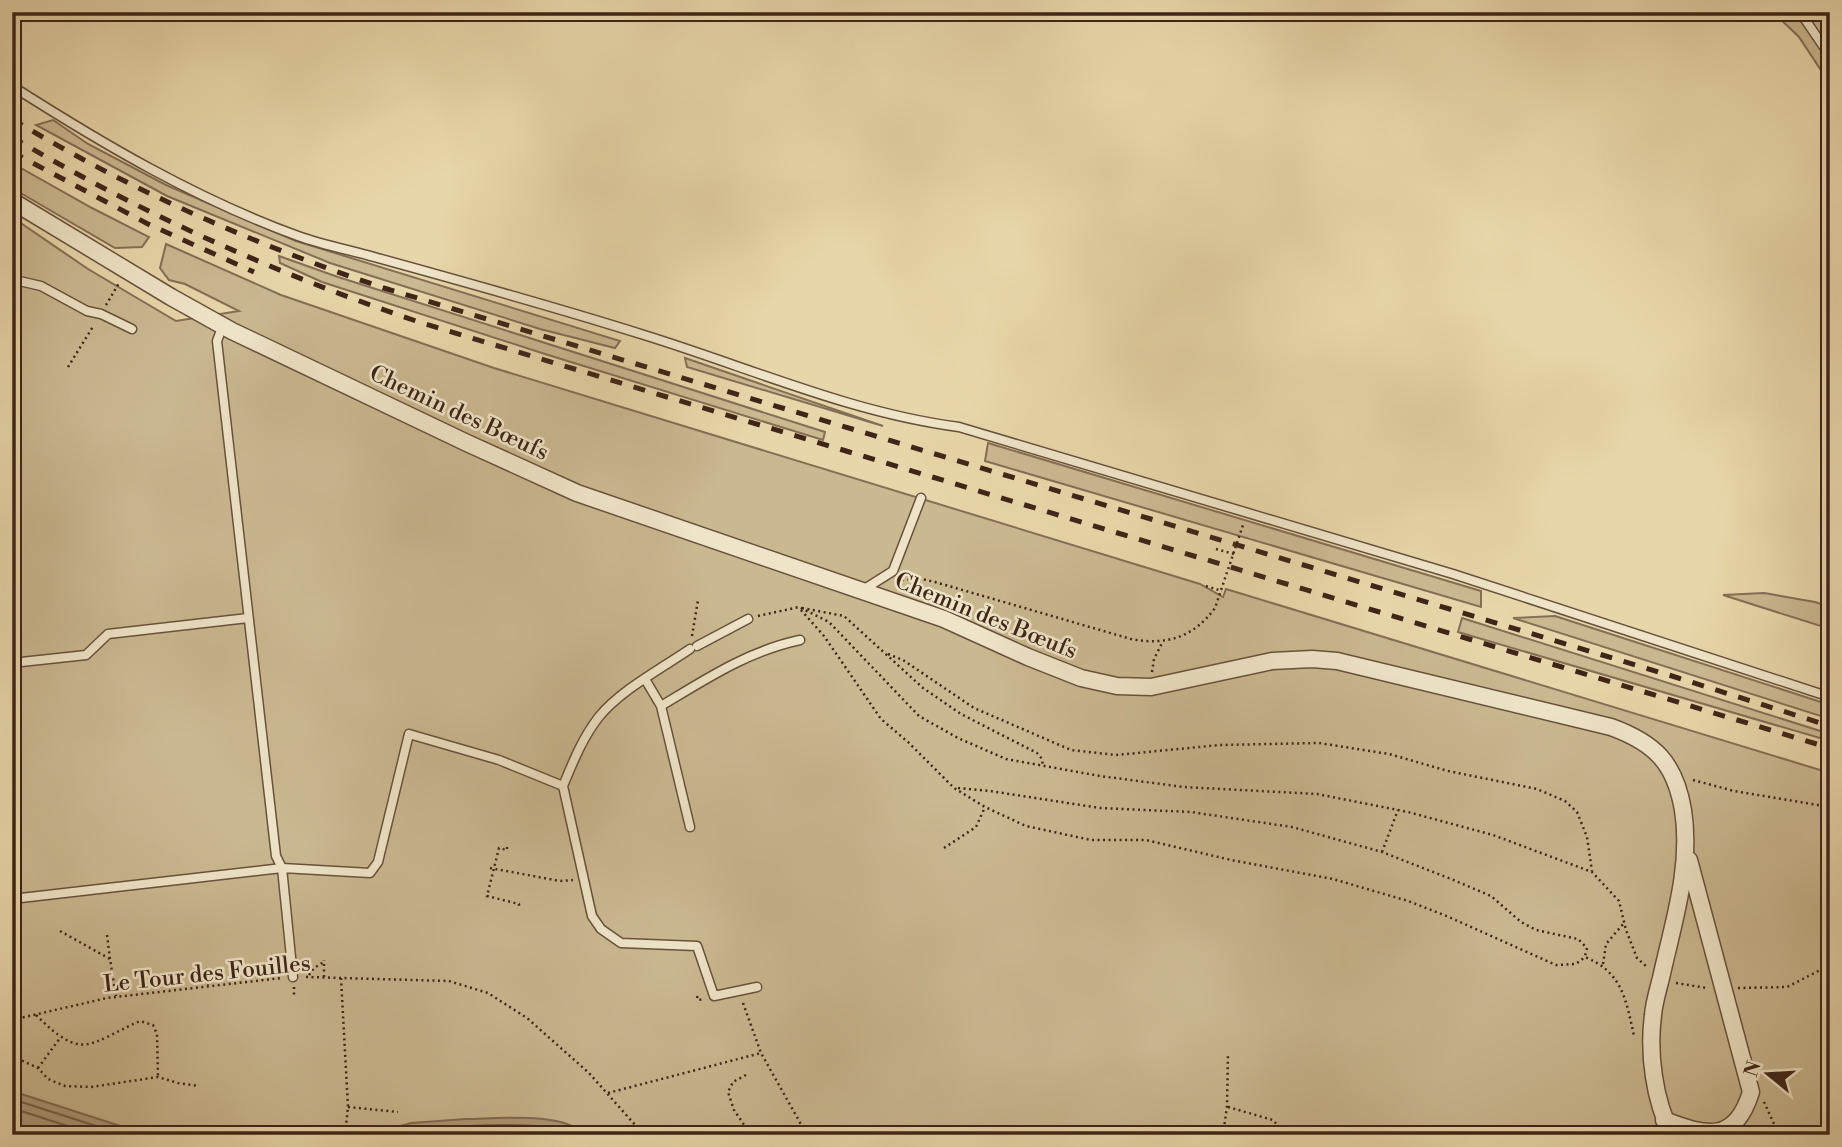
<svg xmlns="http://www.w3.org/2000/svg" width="1842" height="1147" font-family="'Libre Bodoni',serif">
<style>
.green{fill:#cab890;stroke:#846e54;stroke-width:2}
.water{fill:#ae9a78;stroke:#816b52;stroke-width:2}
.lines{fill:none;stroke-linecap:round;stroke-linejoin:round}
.shore{stroke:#766048;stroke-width:2}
.lane-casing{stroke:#68513c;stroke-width:11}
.street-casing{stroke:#68513c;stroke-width:19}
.path{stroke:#3e2518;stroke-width:2.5;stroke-dasharray:2 3.5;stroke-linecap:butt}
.lane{stroke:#efe4c7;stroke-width:8}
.street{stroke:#efe4c7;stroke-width:16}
.rail{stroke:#3e2518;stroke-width:5;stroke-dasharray:12 12;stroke-linecap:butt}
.labels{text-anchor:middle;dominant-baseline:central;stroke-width:5;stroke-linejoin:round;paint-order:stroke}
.street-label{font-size:23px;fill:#3e2518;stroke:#efe4c7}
</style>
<rect width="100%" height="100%" fill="#e7d6a9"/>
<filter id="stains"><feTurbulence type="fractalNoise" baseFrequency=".00286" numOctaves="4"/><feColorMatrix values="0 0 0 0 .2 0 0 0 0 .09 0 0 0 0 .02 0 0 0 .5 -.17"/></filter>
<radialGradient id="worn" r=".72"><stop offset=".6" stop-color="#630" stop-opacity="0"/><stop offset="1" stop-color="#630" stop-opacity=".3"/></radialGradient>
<!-- green -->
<path class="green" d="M1773 12H1817L1830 30V84L1799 37Z
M53 120 88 144 166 185 296 241 620 341 615 348 540 329 330 263 167 196 36 125Z
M12 163 92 208 149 237 142 247 115 248 12 188Z
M12 217 88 269 176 321 239 311 185 284 169 280 160 268 166 244 281 295 494 368 1200 584 1223 597 1226 589 1830 773V1135H12Z
M279 256 338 277 825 432 823 440 545 354 322 282 280 263Z
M685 358 883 426 687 367Z
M988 443 1481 591V607L985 461Z
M1764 593 1815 602 1830 607V629L1723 595Z
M1555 616 1830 705V719L1513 618Z
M1462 618 1830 734V741L1458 632Z"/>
<!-- water -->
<path class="water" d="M12 1091 142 1133 168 1135H12Z
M466 1119C493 1119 567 1111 583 1135H369L411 1123Z"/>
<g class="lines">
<!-- shore -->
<path class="shore" d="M12 1099 124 1135
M12 1108 95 1135
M395 1135C428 1126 547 1118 574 1135"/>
<defs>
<path id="lane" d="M1800 12 1830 56
M12 86C103 144 196 199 298 236 323 245 349 250 374 257 465 282 555 307 644 335 748 367 851 413 959 427L1453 574 1830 697
M12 277 15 280 41 286 87 311 101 314 132 329
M223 325 217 341 276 856 282 868 293 977
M863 590 893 571 921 498
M697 646 748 619
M12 663 86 655 108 634 248 618
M645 679 661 706 690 827
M661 706C706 679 748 651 800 640
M563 786C573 762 582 739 598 718 619 691 662 668 690 649
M12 899 282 868 370 873 378 862 409 734 499 760 563 786 592 916 601 929 621 943 697 946 714 996 757 987"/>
<path id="street" d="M12 201 171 297 232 331 467 443 577 493 944 619 1028 657 1081 678 1117 686 1151 687 1272 661 1312 659 1337 661 1611 727C1655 743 1675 763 1683 810 1692 867 1673 923 1661 978 1658 990 1654 1003 1653 1015 1648 1053 1654 1100 1672 1135
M1664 1120C1706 1136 1735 1144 1751 1092L1689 860"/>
</defs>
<!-- lane casing -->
<use href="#lane" class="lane-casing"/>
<!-- street casing -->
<use href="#street" class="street-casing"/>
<!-- path -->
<path class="path" d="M106 305 119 283
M68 367 94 325
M1216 549 1234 554
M902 580 922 579 935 582 1131 639C1166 646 1194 637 1215 608L1243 525
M1206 586 1222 591
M802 608 844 616 923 688 961 714 1037 753 1042 759 1043 767
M801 610 824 636 881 719 908 742 954 788 985 807 1026 826 1091 840H1146L1231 860 1333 879 1408 901 1449 917 1556 965 1576 964 1585 957C1622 972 1626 999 1634 1036
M758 616 799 607 829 622 919 716 958 738 1006 759 1100 776 1184 787 1317 794 1408 812 1493 835 1592 872 1619 901 1626 930 1637 958 1647 967
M692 636 698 600
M888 654 903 660 974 708 1071 750 1116 755 1220 745 1319 743 1389 754 1448 771 1537 789 1565 801 1577 812 1587 837 1592 871
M1152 672 1154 659 1162 643
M1693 780 1734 791 1830 807
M958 788 990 791 1100 808 1191 812 1292 827 1382 852 1456 881 1491 896 1521 922 1536 930 1578 939 1587 948 1585 956
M507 847V850L499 848 487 896 519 904V906
M944 848 976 827 985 807
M1382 852 1398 810
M490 868 560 881 573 880
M60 931 110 959 116 996
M107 935 110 959
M1603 964 1606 944 1624 923
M206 968 208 985
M309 975 314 968 324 962
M306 977 449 981 488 993 527 1018 589 1073 644 1135
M324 977V960
M341 978 348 1107 346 1125
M1676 983 1707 988
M294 987V997
M1738 988 1787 987 1830 965
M697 996 698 1000 704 999
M743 1003 761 1053 807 1135
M12 1009 14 1020
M36 1015C83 1062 88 1044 140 1021L153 1025 157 1034 158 1077
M12 1020 107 998 282 978
M12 1056 38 1068 48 1079 65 1086 91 1087 158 1077 178 1083 199 1086
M38 1068 60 1038
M746 1075 733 1082 728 1092 734 1110 751 1135
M608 1093 761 1053
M1764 1102 1779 1135
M348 1107 398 1112
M1228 1107 1273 1120 1286 1135
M1223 1135 1227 1106 1228 1053"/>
<!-- lane -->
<use href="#lane" class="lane"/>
<!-- street -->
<use href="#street" class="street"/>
<!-- rail -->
<path class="rail" d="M1827 12 1830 16
M12 119C130 190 253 244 384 288L1672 676 1830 726
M12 137C142 214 279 275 422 323L1830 748
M12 152 148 224 254 272"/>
</g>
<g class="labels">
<!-- street labels -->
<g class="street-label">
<text transform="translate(459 413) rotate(25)">Chemin des Bœufs</text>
<text transform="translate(986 616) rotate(22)">Chemin des Bœufs</text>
<text transform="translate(207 974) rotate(-6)">Le Tour des Fouilles</text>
</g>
</g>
<!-- margin -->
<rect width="1842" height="1147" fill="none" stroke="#e7d6a9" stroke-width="42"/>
<rect x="14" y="14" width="1814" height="1119" fill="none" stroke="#3e2518" stroke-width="3.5"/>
<rect x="21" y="21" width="1800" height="1105" fill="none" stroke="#3e2518" stroke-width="2"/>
<!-- north arrow -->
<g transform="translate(1768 1074) rotate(288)" stroke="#efe4c7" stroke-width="5" paint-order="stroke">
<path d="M0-5L12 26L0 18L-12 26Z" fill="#3e2518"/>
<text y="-10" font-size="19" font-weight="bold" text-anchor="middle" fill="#3e2518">N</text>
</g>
<rect width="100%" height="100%" filter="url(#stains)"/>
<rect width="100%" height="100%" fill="url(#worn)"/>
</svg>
